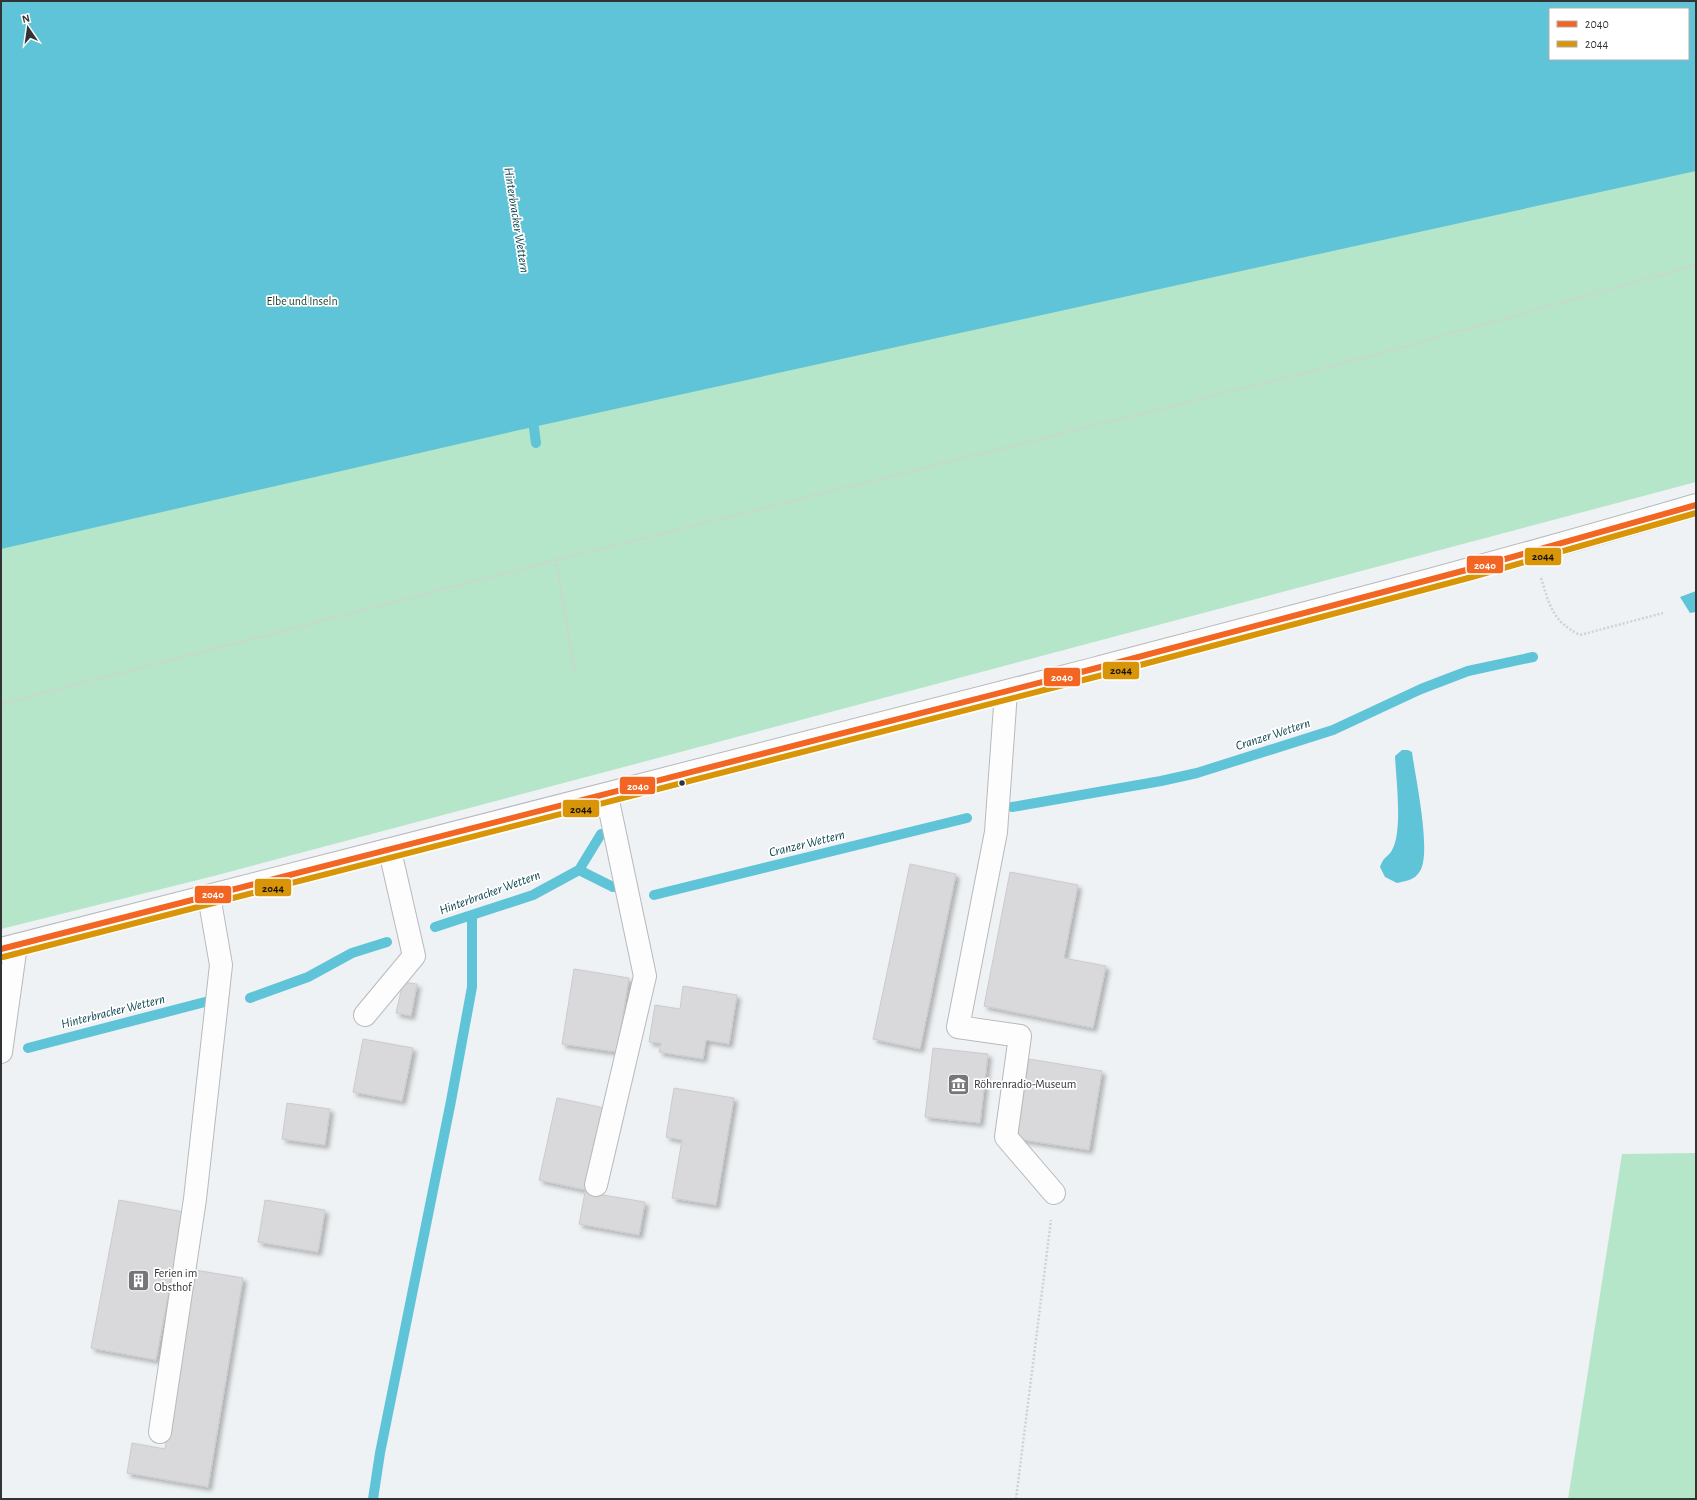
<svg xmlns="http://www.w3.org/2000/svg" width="1697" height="1500" font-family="'Alegreya Sans',sans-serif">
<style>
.green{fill:#b6e6c9;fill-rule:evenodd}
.water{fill:#60c4d8;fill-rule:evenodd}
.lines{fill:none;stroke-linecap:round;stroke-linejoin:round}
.stream{stroke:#60c4d8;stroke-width:10}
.building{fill:#d9d9db;stroke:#cbcbcc;filter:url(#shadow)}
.minor-casing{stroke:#b7b9bb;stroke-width:24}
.path{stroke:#d0d1d1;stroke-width:2.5;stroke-dasharray:2 2;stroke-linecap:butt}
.minor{stroke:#fdfdfd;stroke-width:22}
.bus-1-casing{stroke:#fff;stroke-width:9}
.bus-2-casing{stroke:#fff;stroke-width:9}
.bus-1{stroke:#f26522;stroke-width:6}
.bus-2{stroke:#d99508;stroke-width:6}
.bus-dot{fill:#313335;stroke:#fff;stroke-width:1.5}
.labels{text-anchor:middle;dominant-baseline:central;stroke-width:3.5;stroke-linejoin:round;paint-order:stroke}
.park-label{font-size:12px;fill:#1a3f29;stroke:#fff}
.poi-label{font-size:12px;fill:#313335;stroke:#fff;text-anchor:start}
.water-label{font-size:13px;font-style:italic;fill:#0a4550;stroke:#fff}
.line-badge{stroke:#fff;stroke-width:1.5}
.badge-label{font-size:11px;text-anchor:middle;font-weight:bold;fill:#fff}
.pale-badge-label{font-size:11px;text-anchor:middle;font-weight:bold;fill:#111}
</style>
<defs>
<filter id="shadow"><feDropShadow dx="3.5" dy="3.5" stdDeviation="2" flood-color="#0004"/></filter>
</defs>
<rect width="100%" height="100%" fill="#eff2f4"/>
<!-- green -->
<path class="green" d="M1 1H1696V482L214 876 1 929ZM1550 9H1688V59H1550Z
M1696 1153V1499H1568L1622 1154Z"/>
<!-- water -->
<path class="water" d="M1 1H1696V171L515 431 1 549ZM1550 9H1688V59H1550Z
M1696 591V612L1690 613 1680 597Z
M1402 750H1408L1412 752C1415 776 1432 852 1420 871 1415 880 1406 881 1397 883L1385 877 1380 867C1384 855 1388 858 1392 850 1403 831 1396 779 1395 756Z"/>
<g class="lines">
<!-- stream -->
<path class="stream" d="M532 413 536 443
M1012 807 1161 781 1197 773 1333 730 1421 689 1468 671 1533 657
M579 870 613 887
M654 895 967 818
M435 927 533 895 579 870 601 834
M250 998 308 977 352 953 387 942
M28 1048 205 1002
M373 1499 380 1453 451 1101 472 987V915"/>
</g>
<!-- building -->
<path class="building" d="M910 864 956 874 920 1049 873 1039Z
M1010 872 1078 885 1064 958 1106 966 1093 1028 984 1006Z
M574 969 629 978 617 1052 562 1044Z
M403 982 417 984 411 1016 396 1013Z
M683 986 737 995 729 1044 706 1040 703 1059 659 1052 661 1043 649 1042 655 1005 680 1009Z
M363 1039 413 1048 402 1101 353 1092Z
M933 1048 988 1054 980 1123 925 1117Z
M1029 1059 1102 1071 1089 1150 1017 1139Z
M674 1088 734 1098 716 1205 672 1198 682 1140 666 1137Z
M557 1098 604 1108 586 1190 539 1180Z
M287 1103 330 1109 325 1145 282 1139Z
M585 1192 645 1202 639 1235 579 1224Z
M119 1200 184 1212 156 1360 91 1348Z
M265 1200 325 1210 318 1252 258 1242Z
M195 1270 243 1278 208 1487 127 1473 132 1443 165 1449Z"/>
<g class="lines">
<defs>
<path id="minor" d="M1006 692 996 832 958 1027 1020 1036 1006 1137 1054 1193
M1 949C365 857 729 764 1093 669 1294 616 1496 564 1696 505
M365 1015 414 956 390 851
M1 1052 16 945
M596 1185 645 976 607 796
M160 1432 195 1199 221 965 209 896"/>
</defs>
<!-- minor casing -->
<use href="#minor" class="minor-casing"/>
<!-- path -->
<path class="path" d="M556 560 575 675
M1541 578C1550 606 1552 621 1580 635L1663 613
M1 704 556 560 1364 358 1696 265
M1016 1499 1051 1220"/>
<!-- minor -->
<use href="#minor" class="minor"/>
<defs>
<path id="bus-1" d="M1 949 1093 669 1470 569 1696 505"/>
<path id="bus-2" d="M3 957 1095 677 1472 577 1696 513"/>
</defs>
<!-- bus-1 casing -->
<use href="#bus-1" class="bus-1-casing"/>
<!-- bus-2 casing -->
<use href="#bus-2" class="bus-2-casing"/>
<!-- bus-1 -->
<use href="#bus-1" class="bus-1"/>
<!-- bus-2 -->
<use href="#bus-2" class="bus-2"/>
</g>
<!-- icons -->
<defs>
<symbol id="museum-square" viewBox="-11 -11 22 22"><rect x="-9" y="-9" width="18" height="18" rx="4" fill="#747678" stroke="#fff"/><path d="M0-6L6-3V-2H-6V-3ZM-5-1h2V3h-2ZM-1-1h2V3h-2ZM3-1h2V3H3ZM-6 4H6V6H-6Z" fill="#fff"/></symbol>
<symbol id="building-square" viewBox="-11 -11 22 22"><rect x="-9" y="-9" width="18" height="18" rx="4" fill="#747678" stroke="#fff"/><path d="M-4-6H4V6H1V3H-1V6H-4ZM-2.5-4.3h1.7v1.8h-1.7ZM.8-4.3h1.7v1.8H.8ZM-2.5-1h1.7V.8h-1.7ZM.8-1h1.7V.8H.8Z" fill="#fff"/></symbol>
</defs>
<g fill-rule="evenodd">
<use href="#museum-square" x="946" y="1072" width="25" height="25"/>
<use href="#building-square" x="126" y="1268" width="25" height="25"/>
</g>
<!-- markers -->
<circle class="bus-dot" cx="682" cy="783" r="3.5"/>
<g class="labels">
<!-- park labels -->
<g class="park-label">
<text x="302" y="301">Elbe und Inseln</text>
</g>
<!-- poi labels -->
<g class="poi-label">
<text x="974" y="1084">Röhrenradio-Museum</text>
<text x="154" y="1273">Ferien im<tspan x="154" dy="14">Obsthof</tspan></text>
</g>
<!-- water labels -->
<g class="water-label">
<text transform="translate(516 220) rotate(81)">Hinterbracker Wettern</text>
<text transform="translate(1273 735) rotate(-18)">Cranzer Wettern</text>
<text transform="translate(807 844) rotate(-14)">Cranzer Wettern</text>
<text transform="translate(490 893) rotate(-20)">Hinterbracker Wettern</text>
<text transform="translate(113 1012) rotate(-14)">Hinterbracker Wettern</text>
</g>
</g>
<g class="line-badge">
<rect x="1524" y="547" width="38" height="19" rx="4" fill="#d99508"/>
<rect x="1466" y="555" width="38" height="19" rx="4" fill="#f26522"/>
<rect x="1102" y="661" width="38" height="19" rx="4" fill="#d99508"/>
<rect x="1043" y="667" width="38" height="20" rx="4" fill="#f26522"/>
<rect x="619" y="776" width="37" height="19" rx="4" fill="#f26522"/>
<rect x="562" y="799" width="38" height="19" rx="4" fill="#d99508"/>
<rect x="254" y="878" width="38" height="19" rx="4" fill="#d99508"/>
<rect x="194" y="885" width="38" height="19" rx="4" fill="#f26522"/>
</g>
<g class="badge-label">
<text x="1485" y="569">2040</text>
<text x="1062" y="681">2040</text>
<text x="638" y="790">2040</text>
<text x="213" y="898">2040</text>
</g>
<g class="pale-badge-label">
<text x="1543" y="560">2044</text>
<text x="1121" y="674">2044</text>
<text x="581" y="813">2044</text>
<text x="273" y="892">2044</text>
</g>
<!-- border -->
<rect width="1697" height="1500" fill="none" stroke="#313335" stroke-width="4"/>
<!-- legend -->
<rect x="1549" y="8" width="140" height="52" fill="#ffffff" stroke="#adadae"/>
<rect x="1557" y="21" width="20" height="6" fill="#f26522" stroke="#adadae"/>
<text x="1585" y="28" font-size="12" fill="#313335">2040</text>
<rect x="1557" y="41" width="20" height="6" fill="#d99508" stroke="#adadae"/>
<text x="1585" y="48" font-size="12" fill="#313335">2044</text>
<!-- north arrow -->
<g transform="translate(28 28) rotate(347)" stroke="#ffffff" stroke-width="3" paint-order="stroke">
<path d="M0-3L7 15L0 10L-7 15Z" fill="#313335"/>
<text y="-6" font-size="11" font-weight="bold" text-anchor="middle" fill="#313335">N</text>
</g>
</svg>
